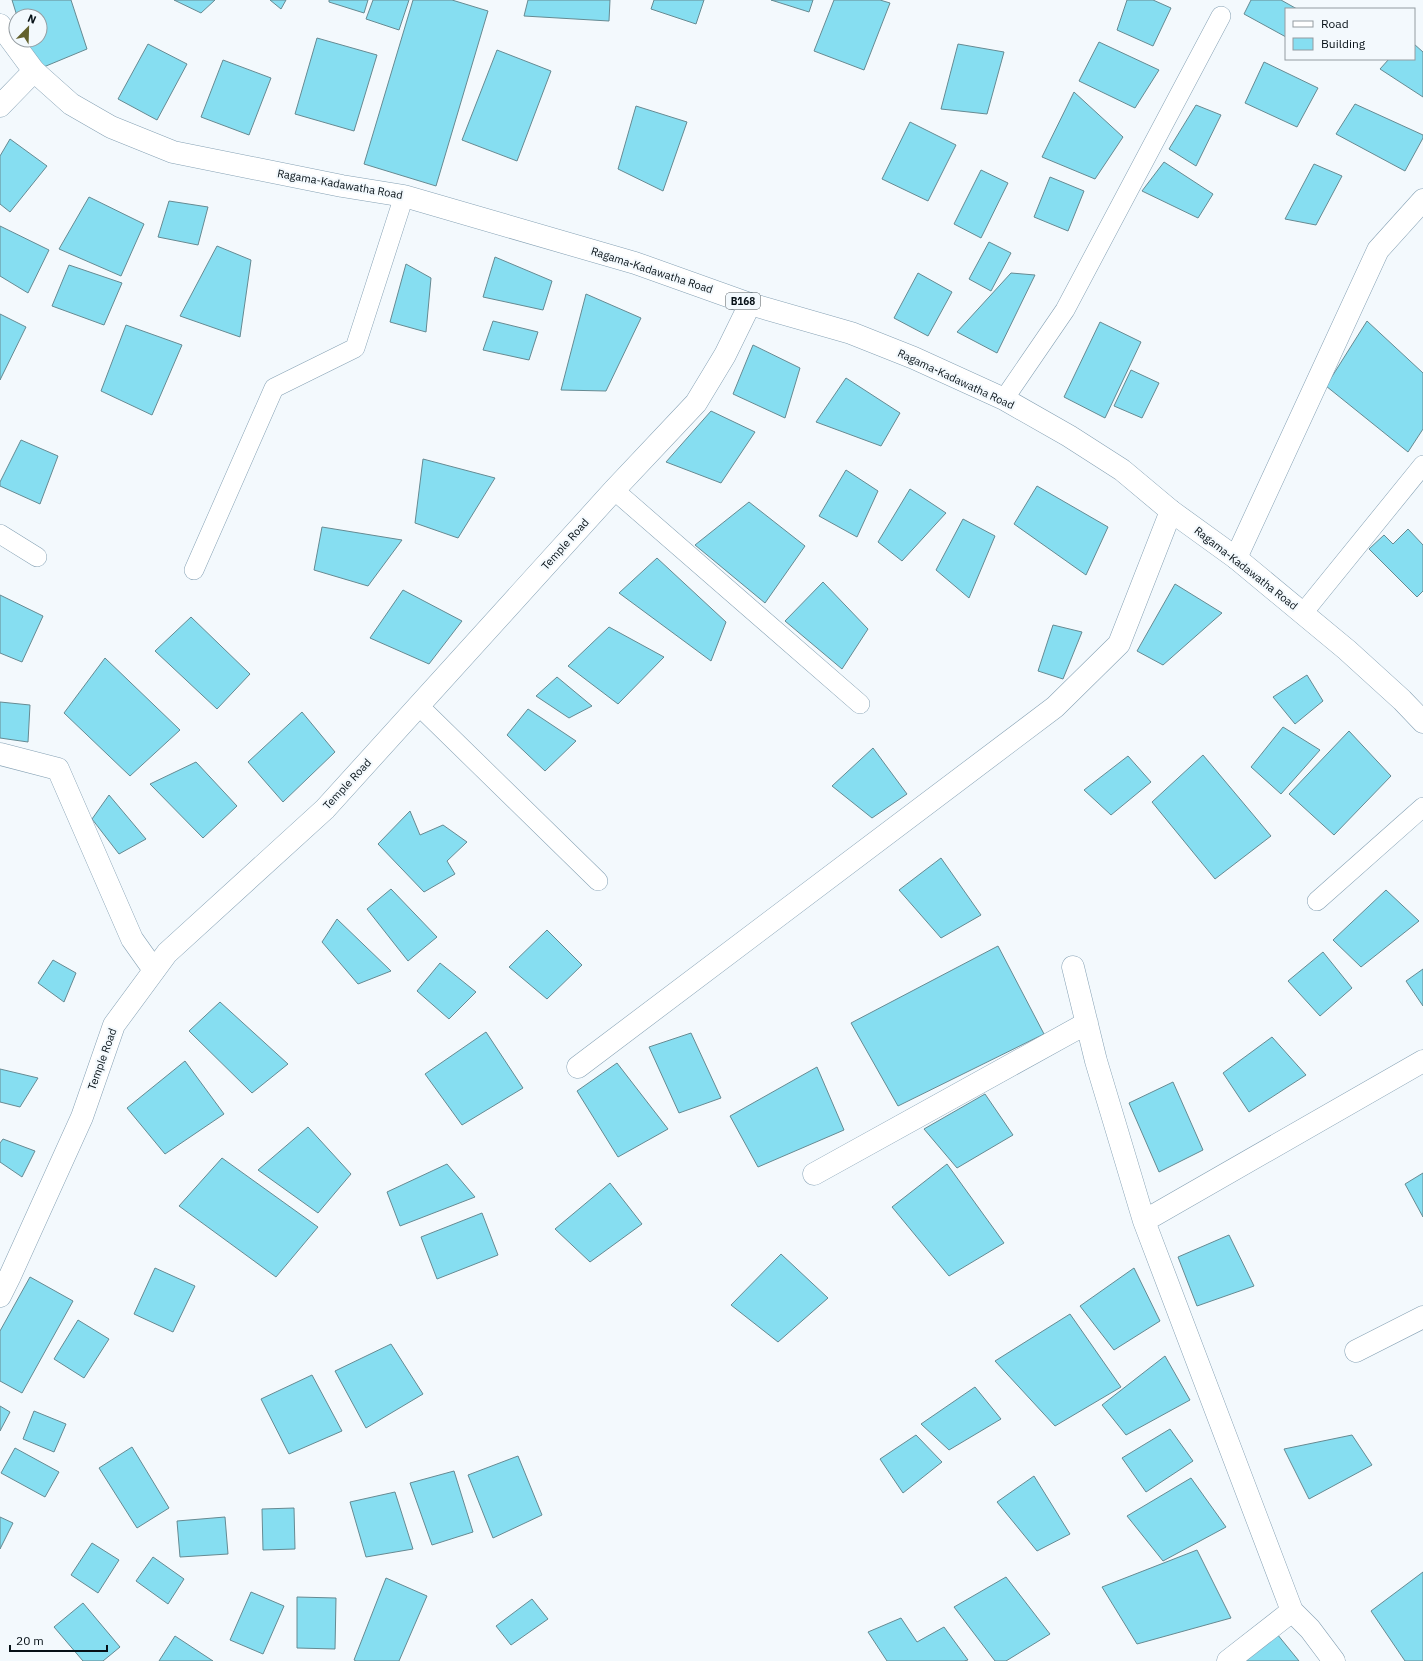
<svg xmlns="http://www.w3.org/2000/svg" width="1423" height="1661" font-family="'IBM Plex Sans',sans-serif">
<style>
.building{fill:#86def1;stroke:#668a92}
.lines{fill:none;stroke-linecap:round;stroke-linejoin:round}
.lane-casing{stroke:#85a1b4;stroke-width:20}
.street-casing{stroke:#85a1b4;stroke-width:23}
.secondary-casing{stroke:#85a1b4;stroke-width:23}
.primary-casing{stroke:#85a1b4;stroke-width:23}
.lane{stroke:#fff;stroke-width:19}
.street{stroke:#fff;stroke-width:22}
.secondary{stroke:#fff;stroke-width:22}
.primary{stroke:#fff;stroke-width:22}
.labels{text-anchor:middle;dominant-baseline:central;stroke-width:4;stroke-linejoin:round;paint-order:stroke}
.shield{fill:#f3f9fd;stroke:#4d565b;stroke-width:1}
.shield-label{font-size:10px;font-weight:bold;fill:#061016}
.street-label{font-size:11px;fill:#061016;stroke:#f3f9fd}
</style>
<rect width="100%" height="100%" fill="#f3f9fd"/>
<!-- building -->
<path class="building" d="M12 0H71L87 49 34 71 24 40H40V16H17Z
M174 0H215L201 13Z
M270 0H286L281 9Z
M329 0H368L364 13 329 2Z
M373 0H409L399 30 366 19Z
M413 0H452L488 11 436 186 364 164Z
M528 0H610L609 21 524 16Z
M654 0H704L696 24 651 9Z
M771 0H813L809 12Z
M834 0H880L890 3 864 70 814 51Z
M1127 0H1153L1171 8 1153 46 1117 30Z
M1251 0H1281L1297 9H1286V37L1244 14Z
M317 38 377 55 354 131 295 114Z
M1099 42 1159 70 1135 108 1079 81Z
M148 44 187 64 157 120 118 99Z
M958 44 1004 52 987 114 941 109Z
M1414 44 1423 52V97L1380 69 1389 59H1414Z
M497 50 551 71 517 161 462 140Z
M223 60 271 78 249 135 201 117Z
M1264 62 1318 88 1297 127 1245 103Z
M1074 92 1123 137 1095 179 1042 157Z
M1355 104 1423 135V138L1405 171 1336 134Z
M1196 105 1221 115 1196 166 1169 149Z
M636 106 687 122 663 191 618 169Z
M910 122 956 145 928 201 882 179Z
M10 139 47 166 10 212 0 204V156Z
M1164 162 1213 194 1198 218 1142 191Z
M1314 164 1342 176 1316 225 1285 219Z
M981 170 1008 183 981 238 954 224Z
M1050 177 1084 191 1068 231 1034 217Z
M89 197 144 224 121 276 59 249Z
M169 201 208 207 198 245 158 237Z
M0 226 49 250 28 293 0 276Z
M989 242 1011 253 991 291 969 279Z
M217 246 251 260 240 337 180 316Z
M495 257 552 281 543 310 483 297Z
M406 264 431 278 426 332 390 322Z
M69 265 122 283 104 325 52 306Z
M918 273 952 292 928 336 894 318Z
M1011 273 1035 275 997 353 957 332Z
M586 294 641 318 606 391 561 390Z
M0 314 26 327 0 380Z
M493 321 538 332 529 360 483 350Z
M1367 321 1423 373V429L1408 452 1326 386Z
M1100 322 1141 342 1105 418 1064 397Z
M126 325 182 345 152 415 101 391Z
M753 345 800 368 785 418 733 394Z
M1131 370 1159 383 1142 418 1114 406Z
M846 378 900 413 881 446 816 422Z
M711 411 755 432 721 483 666 462Z
M21 440 58 456 40 504 0 486V482Z
M423 459 495 478 458 538 415 523Z
M846 470 878 491 857 537 819 516Z
M1037 486 1108 527 1086 575 1014 524Z
M910 489 946 513 902 561 878 542Z
M749 502 805 546 765 603 695 545Z
M963 519 995 536 969 598 936 570Z
M322 527 402 540 368 586 314 570Z
M1408 529 1423 545V591L1417 597 1369 549 1384 535 1393 544Z
M657 558 726 622 711 661 619 593Z
M823 582 868 629 842 669 785 621Z
M1175 584 1222 613 1163 665 1137 651Z
M403 590 462 621 429 664 370 638Z
M0 595 43 616 22 662 0 653Z
M191 617 250 674 217 709 155 651Z
M1053 625 1082 632 1063 679 1038 671Z
M609 627 664 657 618 704 568 666Z
M105 658 180 730 130 776 64 713Z
M1307 675 1323 701 1295 724 1273 697Z
M557 677 592 706 569 718 536 696Z
M0 702 30 705 28 742 0 738Z
M528 709 576 741 545 771 507 735Z
M302 712 335 752 283 802 248 762Z
M1283 727 1320 750 1281 794 1251 767Z
M1349 731 1391 776 1334 835 1289 794Z
M873 748 907 794 872 818 832 786Z
M1203 755 1271 836 1215 879 1152 802Z
M1128 756 1151 782 1111 815 1084 790Z
M196 762 237 806 203 838 150 784Z
M109 795 146 839 119 854 92 819Z
M410 811 420 835 443 825 467 842 447 861 455 874 424 892 378 844Z
M941 858 981 915 941 938 899 890Z
M391 889 437 937 408 961 367 909Z
M1386 890 1419 921 1361 967 1333 940Z
M337 919 391 971 358 984 322 942Z
M547 930 582 965 547 999 509 967Z
M998 946 1044 1034 898 1106 851 1023Z
M1323 952 1352 988 1320 1016 1288 981Z
M53 960 76 973 64 1002 38 983Z
M440 963 476 992 449 1019 417 991Z
M1423 969V1006L1406 981Z
M220 1002 288 1064 252 1093 189 1031Z
M486 1032 523 1088 462 1125 425 1074Z
M691 1033 721 1098 679 1113 649 1047Z
M1272 1037 1306 1075 1249 1112 1223 1073Z
M185 1061 224 1114 165 1154 127 1108Z
M617 1063 668 1129 618 1157 577 1091Z
M817 1067 844 1130 758 1167 730 1116Z
M0 1069 38 1078 20 1107 0 1102Z
M1173 1082 1203 1150 1159 1172 1129 1103Z
M985 1094 1013 1135 957 1168 924 1129Z
M308 1127 351 1174 318 1213 258 1170Z
M3 1139 35 1151 22 1177 0 1162V1143Z
M222 1158 318 1227 276 1277 179 1206Z
M447 1164 475 1197 400 1226 387 1192Z
M947 1164 1004 1243 949 1276 892 1207Z
M1423 1173V1217L1405 1184Z
M610 1183 642 1224 590 1262 555 1229Z
M482 1213 498 1255 437 1279 421 1237Z
M1229 1235 1254 1286 1197 1306 1178 1257Z
M781 1254 828 1298 778 1342 731 1305Z
M155 1268 195 1286 173 1332 134 1314Z
M1134 1268 1160 1321 1114 1350 1080 1306Z
M30 1277 73 1301 22 1393 0 1381V1331Z
M1070 1314 1121 1387 1055 1426 995 1361Z
M78 1320 109 1339 84 1378 54 1359Z
M391 1344 423 1394 366 1428 335 1371Z
M1165 1356 1190 1400 1126 1435 1102 1405Z
M312 1375 342 1431 289 1454 261 1399Z
M975 1387 1001 1419 949 1450 921 1424Z
M0 1406 10 1412 0 1431Z
M34 1411 66 1424 54 1452 23 1439Z
M1170 1429 1193 1461 1146 1492 1122 1458Z
M916 1435 942 1462 903 1493 880 1459Z
M1352 1435 1372 1465 1309 1499 1284 1449Z
M132 1447 169 1508 137 1528 99 1468Z
M15 1448 59 1472 45 1497 1 1473Z
M518 1456 542 1515 493 1538 468 1475Z
M454 1471 473 1532 432 1545 410 1483Z
M1034 1476 1070 1534 1037 1551 997 1502Z
M1191 1478 1226 1527 1163 1561 1127 1516Z
M395 1492 413 1549 366 1557 350 1502Z
M294 1508 295 1549 263 1550 262 1509Z
M0 1517 13 1523 0 1549Z
M225 1517 228 1554 180 1557 177 1521Z
M92 1543 119 1560 98 1593 71 1575Z
M1197 1550 1231 1618 1137 1644 1102 1587Z
M153 1557 184 1579 168 1604 136 1581Z
M1423 1572V1661H1405L1371 1611Z
M1006 1577 1050 1634 1006 1661H995L954 1607Z
M386 1578 427 1596 399 1661H356L354 1660Z
M251 1592 284 1606 263 1654 230 1640Z
M297 1597 336 1598 335 1649 297 1648Z
M532 1599 548 1619 511 1645 496 1626Z
M83 1603 120 1647 103 1661H83L54 1627Z
M901 1618 917 1642 944 1627 968 1660 964 1661H887L868 1632Z
M1277 1634 1299 1661H1242Z
M175 1636 213 1661H159Z"/>
<g class="lines">
<defs>
<path id="lane" d="M1004 399 1065 310 1221 16
M614 490 860 704
M0 534 37 557
M194 570 274 388 355 348 404 196
M1303 613 1423 465
M419 706 598 881
M1317 901 1423 807"/>
<path id="street" d="M1236 558 1378 250 1423 200
M0 754 58 769 132 939 154 970
M1073 967 1096 1061 1144 1221 1292 1611
M578 1067 1055 707 1119 644 1171 511
M814 1174 1087 1023
M1144 1221 1423 1061
M1356 1351 1423 1317
M1228 1661 1292 1611 1310 1629 1334 1661"/>
<path id="secondary" d="M0 106 34 71
M0 1296 10 1276 82 1117 114 1025 167 953 325 809 614 490 696 403 725 355 750 304"/>
<path id="primary" d="M0 25 34 71 71 104 111 127 173 152 342 186 404 196 635 263 750 304 851 333 914 358 1004 399 1069 436 1122 470 1171 511 1236 558 1347 650 1402 700 1423 722"/>
</defs>
<!-- lane casing -->
<use href="#lane" class="lane-casing"/>
<!-- street casing -->
<use href="#street" class="street-casing"/>
<!-- secondary casing -->
<use href="#secondary" class="secondary-casing"/>
<!-- primary casing -->
<use href="#primary" class="primary-casing"/>
<!-- lane -->
<use href="#lane" class="lane"/>
<!-- street -->
<use href="#street" class="street"/>
<!-- secondary -->
<use href="#secondary" class="secondary"/>
<!-- primary -->
<use href="#primary" class="primary"/>
</g>
<g class="labels">
<!-- shield labels -->
<rect class="shield" x="726" y="293" width="34" height="16" rx="3"/>
<g class="shield-label">
<text x="743" y="301">B168</text>
</g>
<!-- street labels -->
<g class="street-label">
<text transform="translate(340 184) rotate(10)">Ragama-Kadawatha Road</text>
<text transform="translate(652 270) rotate(18)">Ragama-Kadawatha Road</text>
<text transform="translate(956 379) rotate(25)">Ragama-Kadawatha Road</text>
<text transform="translate(565 544) rotate(-48)">Temple Road</text>
<text transform="translate(1246 568) rotate(38)">Ragama-Kadawatha Road</text>
<text transform="translate(347 784) rotate(-47)">Temple Road</text>
<text transform="translate(102 1059) rotate(-70)">Temple Road</text>
</g>
</g>
<!-- legend -->
<rect x="1285" y="8" width="130" height="52" fill="#f3f9fd" stroke="#949ca1"/>
<rect x="1293" y="21" width="20" height="6" fill="#ffffff" stroke="#949ca1"/>
<text x="1321" y="28" font-size="12" fill="#061016">Road</text>
<rect x="1293" y="38" width="20" height="12" fill="#86def1" stroke="#949ca1"/>
<text x="1321" y="48" font-size="12" fill="#061016">Building</text>
<!-- north arrow -->
<g transform="translate(28 28) rotate(23)"><circle r="19" fill="#f3f9fd" stroke="#949ca1"/>
<path d="M0-3L7 15L0 10L-7 15Z" fill="#63612d"/>
<text y="-6" font-size="11" font-weight="bold" text-anchor="middle" fill="#061016">N</text>
</g>
<!-- scale -->
<path d="M10 1645v6h97v-6" fill="none" stroke="#061016" stroke-width="2"/>
<text x="16" y="1645" font-size="12" fill="#061016" stroke="#f3f9fd" stroke-width="3" paint-order="stroke">20 m</text>
</svg>
